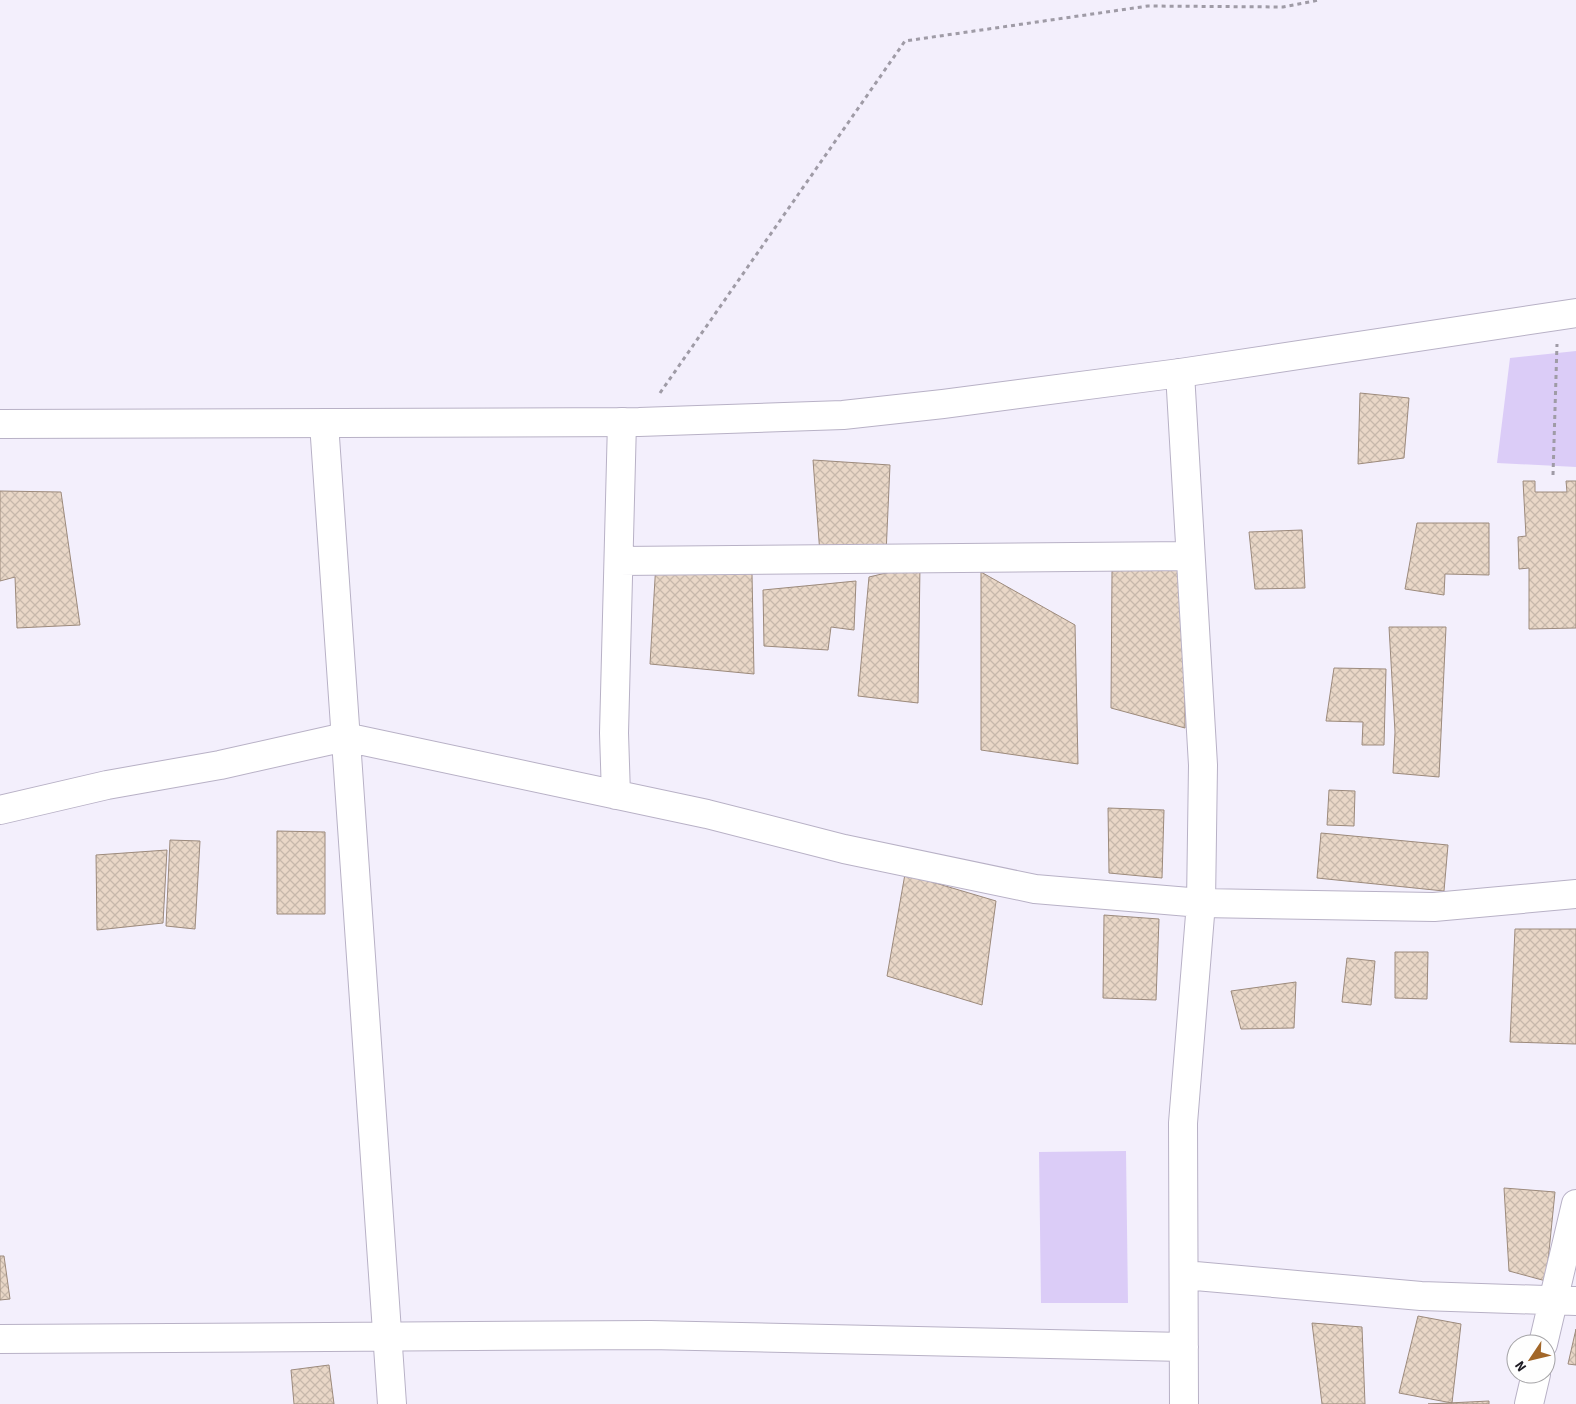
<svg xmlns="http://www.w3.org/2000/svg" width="1576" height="1404" font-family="'Source Sans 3',sans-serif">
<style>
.park{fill:#dbccf7}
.building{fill:url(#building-cross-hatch);stroke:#9c8a7c}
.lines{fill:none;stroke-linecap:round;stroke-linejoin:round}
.minor-casing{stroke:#b8b1c6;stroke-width:30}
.major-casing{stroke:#b8b1c6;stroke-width:30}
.path{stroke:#9f9ba6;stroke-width:3;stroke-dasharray:4 4;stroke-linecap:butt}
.minor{stroke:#fff;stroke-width:28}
.major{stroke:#fff;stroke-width:28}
</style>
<defs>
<pattern id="building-cross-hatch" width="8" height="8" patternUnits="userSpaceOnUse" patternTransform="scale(1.25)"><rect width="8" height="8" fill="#e9d7c7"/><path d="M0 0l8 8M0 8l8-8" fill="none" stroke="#c7b8ab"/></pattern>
</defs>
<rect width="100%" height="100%" fill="#f3effc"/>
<!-- park -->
<path class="park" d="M1576 351V467L1497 463 1510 358Z
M1126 1151 1128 1303H1041L1039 1152Z"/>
<!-- building -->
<path class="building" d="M1360 393 1409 398 1404 458 1358 464Z
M813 460 890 465 886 554H820Z
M1523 481H1535V492H1567L1566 481H1576V628L1529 629V568L1519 569 1518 537 1526 536Z
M0 491 61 492 80 625 17 628 15 577 0 581Z
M1417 523H1489V575L1445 574 1444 595 1405 589Z
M1302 530 1305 588 1255 589 1249 532Z
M656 562 752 574 754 674 650 664Z
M920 565 918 703 858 696 869 577Z
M1185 567V728L1111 708 1112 571Z
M981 572 1075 625 1078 764 981 750Z
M856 581 854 630 831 627 828 650 764 646 763 590Z
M1389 627H1446L1439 777 1393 773 1395 732Z
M1334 668 1386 669 1384 745H1362L1363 722 1326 721Z
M1329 790 1355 791 1354 826 1327 825Z
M1108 808 1164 810 1162 878 1109 873Z
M277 831 325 832V914H277Z
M1321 833 1448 845 1444 891 1317 878Z
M170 840 200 841 195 929 166 926Z
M167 850 163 923 97 930 96 855Z
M905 874 996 901 982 1005 887 976Z
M1104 915 1159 919 1156 1000 1103 998Z
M1515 929H1576V1044L1510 1042Z
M1395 952H1428L1427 999 1395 998Z
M1347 958 1375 961 1371 1005 1342 1002Z
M1296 982 1294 1028 1241 1029 1231 991Z
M1504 1188 1555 1192 1546 1281 1509 1271Z
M0 1256H4L10 1299 0 1300Z
M1418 1316 1461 1324 1452 1403 1399 1393Z
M1312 1323 1362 1327 1365 1404H1322Z
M1576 1329V1365L1568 1364Z
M329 1365 334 1404H294L291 1370Z
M1489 1401V1404H1428Z"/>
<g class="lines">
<defs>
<path id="minor" d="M1180 373 1203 765 1201 903 1183 1123 1184 1404
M324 423 392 1404
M619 561 1190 556
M616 795 614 733 622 422
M0 810 107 785 220 765 345 737 707 814 844 849 1035 889 1201 903 1434 907 1576 894
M1184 1275 1421 1296 1576 1301
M0 1339 650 1335 1184 1347
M1543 1344 1576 1204
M1529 1404 1536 1374"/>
<path id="major" d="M0 424 639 422 843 415 943 404 1180 373 1576 313"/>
</defs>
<!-- minor casing -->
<use href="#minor" class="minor-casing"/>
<!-- major casing -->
<use href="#major" class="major-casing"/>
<!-- path -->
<path class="path" d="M660 393 905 41 1148 6 1283 7 1319 0
M1553 475 1557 344"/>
<!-- minor -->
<use href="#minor" class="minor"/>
<!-- major -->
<use href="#major" class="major"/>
</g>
<!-- north arrow -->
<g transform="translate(1531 1359) rotate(235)"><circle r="24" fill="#fefefe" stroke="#a4a3a6"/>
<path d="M0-4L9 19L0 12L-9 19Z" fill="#a26628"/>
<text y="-8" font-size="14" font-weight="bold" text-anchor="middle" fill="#1e1b23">N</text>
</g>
</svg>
